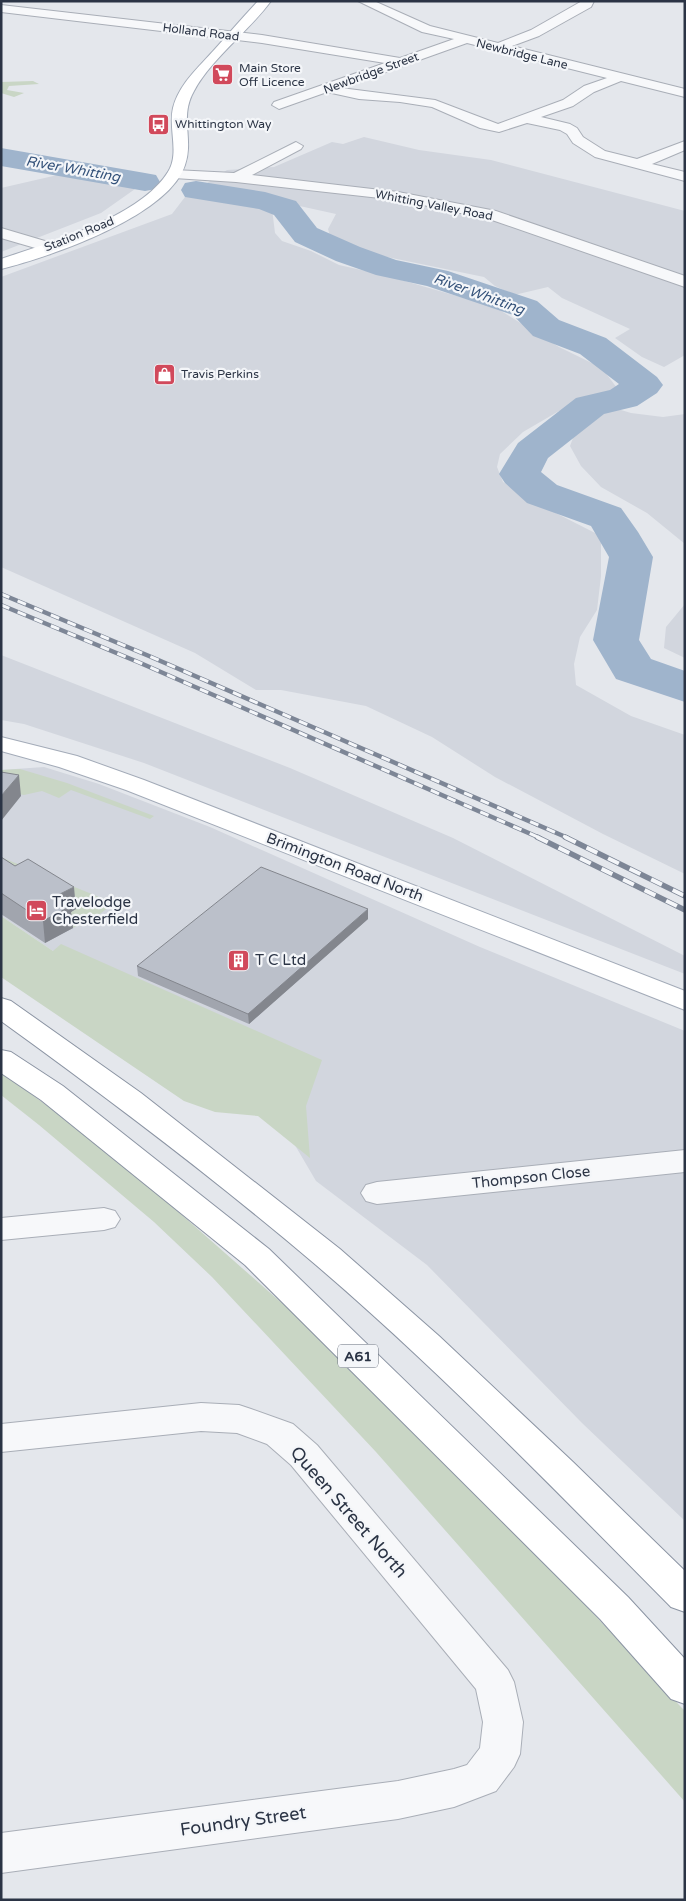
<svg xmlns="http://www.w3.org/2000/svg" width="686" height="1901" font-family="'Varela Round',sans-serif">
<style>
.built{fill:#d2d6de}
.green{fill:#c9d6c5}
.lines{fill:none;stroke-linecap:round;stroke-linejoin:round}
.river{fill:#9fb4cc;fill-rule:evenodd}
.minor-casing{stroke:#a9aeb7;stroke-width:2}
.major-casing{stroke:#a3abb8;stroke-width:2}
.highway-casing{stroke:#8b94a3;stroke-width:2}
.minor{fill:#f7f8fa;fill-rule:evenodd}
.major{fill:#fff;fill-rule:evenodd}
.highway{fill:#fff;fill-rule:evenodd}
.rail-far1-casing{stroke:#7d8696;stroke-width:4.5}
.rail-casing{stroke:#7d8696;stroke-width:5.5}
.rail-far1{stroke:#f4f6f9;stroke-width:3;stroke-dasharray:9;stroke-linecap:butt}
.rail{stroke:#f4f6f9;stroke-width:4;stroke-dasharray:12;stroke-linecap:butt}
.wall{fill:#a1a5ae}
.shaded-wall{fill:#83868d}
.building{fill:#bbc0ca;stroke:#83868d}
.labels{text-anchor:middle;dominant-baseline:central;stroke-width:4.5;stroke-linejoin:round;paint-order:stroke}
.far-street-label{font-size:12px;fill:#2b3445;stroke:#f4f6f9}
.far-poi-label{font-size:12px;fill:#2b3445;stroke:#f4f6f9;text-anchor:start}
.far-water-label{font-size:14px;font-style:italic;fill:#34527a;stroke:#f4f6f9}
.shield{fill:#f4f6f9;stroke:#676e7b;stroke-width:1}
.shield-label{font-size:14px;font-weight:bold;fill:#2b3445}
.street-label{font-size:15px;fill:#2b3445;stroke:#f4f6f9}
.poi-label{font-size:15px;fill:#2b3445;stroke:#f4f6f9;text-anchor:start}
.near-street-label{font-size:18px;fill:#2b3445;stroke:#f4f6f9}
</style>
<rect width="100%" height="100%" fill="#e4e7ec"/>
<!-- built -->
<path class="built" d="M364 137 419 150 491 160 685 211V355L664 367 642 357 615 338 630 329 562 298 548 287 514 295 495 286 484 277 358 251 332 243 328 229 336 214 204 185 227 170 274 167 332 142 343 144Z
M88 168 145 182 101 213 1 252V188Z
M192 192 272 209 275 233 282 241 311 251 339 265 384 275 495 307 559 347 602 368 617 388 588 400 631 413 663 417 685 414V544L647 513 601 487 581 466 570 446 576 430 595 416 570 410 559 411 523 432 500 454 497 467 503 482 534 502 601 536V576L597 610 580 637 574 664 576 685 631 716 685 735V874L603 834 495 777 432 737 366 706 281 690H256L195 653 1 567V277L172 214 185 197Z
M685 604V658L664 648 666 627Z
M1 655 290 768 453 838 685 956V974L144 763 24 724 1 720Z
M44 767 99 784 210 827 480 947 685 1031V1521L582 1423 427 1265 316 1181 272 1106 53 951 1 916V770Z"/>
<!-- green -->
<path class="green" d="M33 81 39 84 9 86 7 90 24 93 14 97 1 93V82Z
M20 769 67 783 154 816 150 819 71 790 59 798 42 791 24 795 1 791V770Z
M3 858 114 903 96 917 73 928 58 918 75 909 1 860Z
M1 916 53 951 61 944 322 1060 306 1106 310 1158 258 1116 215 1112 184 1101 1 977Z
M1 1072 57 1113 157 1193 344 1358 528 1544 681 1707 685 1711V1802L376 1452 212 1277 154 1222 39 1125 1 1095Z"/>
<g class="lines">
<!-- river -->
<path class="river" d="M1 148 145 173 156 175 160 182 156 189 145 191 1 166Z
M196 181 265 192 296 201 317 228 360 247 396 260 448 271 537 301 559 320 606 338 657 377 663 385 657 393 637 406 604 414 548 458 541 472 557 485 621 508 638 532 653 557 639 640 651 659 685 671V702L616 679 593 640 609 557 591 526 527 503 505 483 499 474 518 443 576 398 610 390 619 384 580 354 533 336 513 315 427 286 376 275 336 261 295 242 274 215 259 209 185 197 181 190 185 183Z"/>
<defs>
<path id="minor" d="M358 1H374L430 26 498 43 531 30 582 1H594L591 7 539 36 512 46 685 89V97L621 81 594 92 573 106 541 117 570 124 577 128 583 137 605 151 637 159 685 141V150L652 164 685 172V181L595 157 573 143 567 134 560 130 527 123 499 132 480 128 432 107 400 102 359 99 327 92 279 109 272 105 274 102 385 63 262 43 1 12V5L262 35 400 58 454 39 422 32ZM467 43 607 78 584 86 563 100 498 124 435 100 341 88Z
M296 142 303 146 301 149 252 175 398 192 496 211 685 276V287L492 220 438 208 398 200 236 182 174 178 169 177 167 174 169 171 174 170 234 173Z
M1 228 55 244 57 247 55 250 49 252 1 238Z
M685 1150V1172L377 1204 366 1201 361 1193 366 1185 377 1182Z
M104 1208 115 1211 120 1219 115 1227 104 1230 1 1240V1218Z
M201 1403 239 1405 251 1409 293 1424 317 1445 508 1670 514 1682 523 1722 520 1754 514 1767 496 1791 454 1807 398 1819 1 1873V1833L398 1781 454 1769 467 1765 480 1748 483 1722 476 1689 291 1465 267 1444 237 1433 201 1431 1 1452V1424Z"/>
<path id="major" d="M258 1H271C249 31 211 59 194 91 179 117 194 139 185 165 169 216 50 257 1 269V259C51 242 139 218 168 172 180 153 168 129 173 108 179 84 199 67 215 49 229 33 243 17 258 1Z
M1 737 77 756 144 780 685 991V1010L126 790 59 767 1 751Z"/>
<path id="highway" d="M1 998 11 1001 141 1093 340 1249 439 1336 573 1462 685 1571V1612L671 1607C556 1491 441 1372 316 1265 215 1179 109 1099 1 1021Z
M1 1050 11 1052 63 1086 269 1249 628 1597 685 1659V1704L671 1699 600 1619 245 1265 41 1100 1 1073Z"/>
</defs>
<!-- minor casing -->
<use href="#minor" class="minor-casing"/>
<!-- major casing -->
<use href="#major" class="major-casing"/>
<!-- highway casing -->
<use href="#highway" class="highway-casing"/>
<!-- minor -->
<use href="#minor" class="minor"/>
<!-- major -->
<use href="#major" class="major"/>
<!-- highway -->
<use href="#highway" class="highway"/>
<defs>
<path id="rail-far1" d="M1 594 149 656 568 838
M1 605 138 662 540 838"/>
<path id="rail" d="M537 837 685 910
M565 837 685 896"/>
</defs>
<!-- rail-far1 casing -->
<use href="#rail-far1" class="rail-far1-casing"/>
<!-- rail casing -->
<use href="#rail" class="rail-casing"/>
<!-- rail-far1 -->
<use href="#rail-far1" class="rail-far1"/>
<!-- rail -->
<use href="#rail" class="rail"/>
</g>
<!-- wall -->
<path class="wall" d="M1 857 76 909 71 912 73 928 45 943 1 914Z
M368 919 249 1024 138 976 137 966Z"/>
<!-- shaded-wall -->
<path class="shaded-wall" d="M19 775 21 796 1 821V796Z
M74 887 76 909 71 912 73 928 45 943 43 921 56 896Z
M368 909V919L249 1024 248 1014Z"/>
<!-- building -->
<path class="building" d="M1 772 19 775 1 796Z
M1 857 15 866 28 859 74 887 56 896 71 906 43 921 1 893Z
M261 867 368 909 248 1014 137 966Z"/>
<!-- icons -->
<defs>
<symbol id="supermarket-square" viewBox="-11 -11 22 22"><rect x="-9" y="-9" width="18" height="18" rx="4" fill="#d1495b" stroke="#f4f6f9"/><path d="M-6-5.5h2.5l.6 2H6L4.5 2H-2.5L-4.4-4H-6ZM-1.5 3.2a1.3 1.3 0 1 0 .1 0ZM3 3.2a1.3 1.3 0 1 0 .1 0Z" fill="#fff"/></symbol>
<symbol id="bus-square" viewBox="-11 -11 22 22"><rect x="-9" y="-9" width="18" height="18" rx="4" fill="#d1495b" stroke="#f4f6f9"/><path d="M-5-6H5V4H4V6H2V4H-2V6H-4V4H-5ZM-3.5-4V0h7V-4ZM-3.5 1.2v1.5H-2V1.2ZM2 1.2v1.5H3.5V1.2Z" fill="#fff"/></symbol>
<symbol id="shop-square" viewBox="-11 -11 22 22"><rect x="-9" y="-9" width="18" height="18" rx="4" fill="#d1495b" stroke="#f4f6f9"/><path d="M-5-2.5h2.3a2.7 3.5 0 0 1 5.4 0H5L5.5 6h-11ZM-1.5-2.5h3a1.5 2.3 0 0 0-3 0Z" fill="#fff"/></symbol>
<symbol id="hotel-square" viewBox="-11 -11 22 22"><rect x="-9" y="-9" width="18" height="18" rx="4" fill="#d1495b" stroke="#f4f6f9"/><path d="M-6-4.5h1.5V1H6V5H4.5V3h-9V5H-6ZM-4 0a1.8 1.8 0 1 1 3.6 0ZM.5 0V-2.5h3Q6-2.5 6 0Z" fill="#fff"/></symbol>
<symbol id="building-square" viewBox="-11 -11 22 22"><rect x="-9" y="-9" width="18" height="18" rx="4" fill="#d1495b" stroke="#f4f6f9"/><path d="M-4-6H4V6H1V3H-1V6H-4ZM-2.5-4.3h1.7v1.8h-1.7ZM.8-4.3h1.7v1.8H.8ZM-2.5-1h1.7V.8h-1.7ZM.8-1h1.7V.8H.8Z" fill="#fff"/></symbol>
</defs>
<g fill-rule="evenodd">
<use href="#supermarket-square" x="210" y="62" width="25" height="25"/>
<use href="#bus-square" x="146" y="112" width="25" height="25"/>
<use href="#shop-square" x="152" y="362" width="25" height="25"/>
<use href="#hotel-square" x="24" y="898" width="25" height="25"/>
<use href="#building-square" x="226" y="948" width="25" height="25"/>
</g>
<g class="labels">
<!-- far-street labels -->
<g class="far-street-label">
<text transform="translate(201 32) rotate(7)">Holland Road</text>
<text transform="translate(522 54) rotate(14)">Newbridge Lane</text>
<text transform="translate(371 73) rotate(-20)">Newbridge Street</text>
<text transform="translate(434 205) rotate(11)">Whitting Valley Road</text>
<text transform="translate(79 234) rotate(-22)">Station Road</text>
</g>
<!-- far-poi labels -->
<g class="far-poi-label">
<text x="239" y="68">Main Store<tspan x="239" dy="14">Off Licence</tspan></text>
<text x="175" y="124">Whittington Way</text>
<text x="181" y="374">Travis Perkins</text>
</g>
<!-- far-water labels -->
<g class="far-water-label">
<text transform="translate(73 169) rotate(10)">River Whitting</text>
<text transform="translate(479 294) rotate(20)">River Whitting</text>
</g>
<!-- shield labels -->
<rect class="shield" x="338" y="1344.5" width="40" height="23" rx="4"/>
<g class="shield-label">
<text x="358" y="1356">A61</text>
</g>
<!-- street labels -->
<g class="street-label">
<text transform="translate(345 867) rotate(21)">Brimington Road North</text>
<text transform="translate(531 1177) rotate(-6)">Thompson Close</text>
</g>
<!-- poi labels -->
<g class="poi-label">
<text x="52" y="902">Travelodge<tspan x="52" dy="17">Chesterfield</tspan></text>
<text x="255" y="960">T C Ltd</text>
</g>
<!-- near-street labels -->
<g class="near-street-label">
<text transform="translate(349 1512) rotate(49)">Queen Street North</text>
<text transform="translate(243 1821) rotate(-8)">Foundry Street</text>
</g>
</g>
<!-- border -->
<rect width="686" height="1901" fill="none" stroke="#2b3445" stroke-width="5"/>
</svg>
